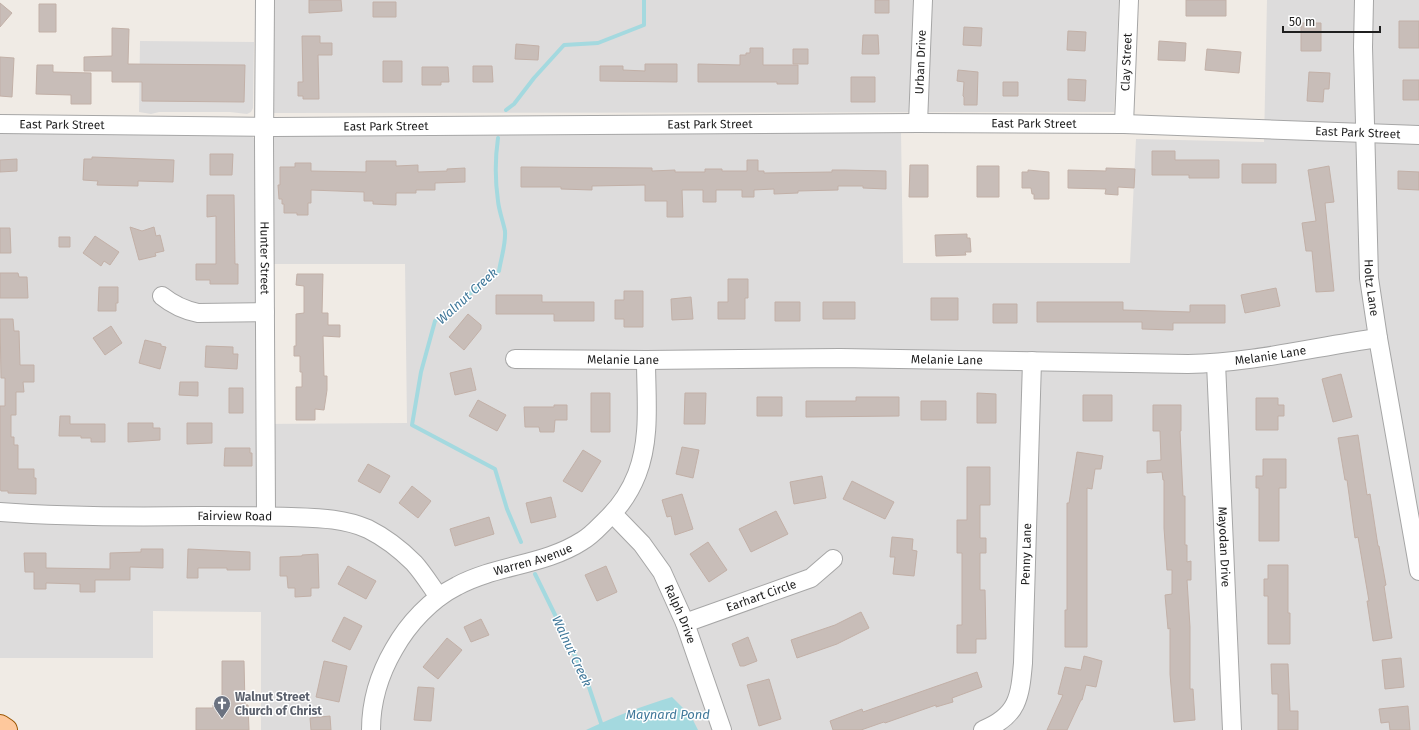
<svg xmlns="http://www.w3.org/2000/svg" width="1419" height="730" font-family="'Fira Sans',sans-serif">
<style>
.residential{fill:#dddcdc}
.water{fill:#a4d9df}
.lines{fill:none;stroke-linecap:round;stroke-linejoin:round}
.stream{stroke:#a4d9df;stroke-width:4}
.building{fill:#c8bdb8;stroke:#c2b0a7}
.minor-casing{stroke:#a6a6a6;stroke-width:20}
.major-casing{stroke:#9a5500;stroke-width:24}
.minor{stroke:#fff;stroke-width:18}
.major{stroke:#fec89c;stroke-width:22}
.labels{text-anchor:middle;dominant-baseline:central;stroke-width:3;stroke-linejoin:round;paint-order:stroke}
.street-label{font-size:12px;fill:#1f1f1f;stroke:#fff}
.worship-label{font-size:12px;font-weight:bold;fill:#5b616d;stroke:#fff;text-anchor:start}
.water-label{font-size:13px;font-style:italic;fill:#40789a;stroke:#fff}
</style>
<rect width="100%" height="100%" fill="#f0ebe5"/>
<!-- residential -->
<path class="residential" d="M273 0H1119L1114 112 272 113Z
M1267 0H1419V730H261V612L153 611V658H0V130L248 134 253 137 257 143 258 424 407 423 405 264H271L273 136 901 132 903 263H1130L1136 139 1264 142Z
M140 41 254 42 253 108 251 112 247 114 230 112H159L151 114 139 112Z"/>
<!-- water -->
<path class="water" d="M672 697 691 716 698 730H586C613 717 642 706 672 697Z"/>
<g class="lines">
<!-- stream -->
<path class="stream" d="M506 110 514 104 534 78 564 45 598 43 644 25V0
M498 138C495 159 495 180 498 201 499 211 503 221 505 231 506 244 501 258 499 271L435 321 421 372 412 425 495 469 507 509 521 542
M535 574 586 678 601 723 605 730"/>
</g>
<!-- building -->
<path class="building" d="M309 0H341L342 11 309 13Z
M875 0H889V13H875Z
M1186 0H1226V16H1186Z
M373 2H396V17H373Z
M0 3 12 13 0 27Z
M39 4H56V32H39Z
M1399 21H1419V48H1399Z
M1301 23H1321V51H1301Z
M964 27 982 28 981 46 963 45Z
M112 28 129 29 128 64 245 65 244 102 142 101V82H112V71H84V57L112 56Z
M1068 31 1086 32 1085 51 1067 50Z
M863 35H878L879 54H862Z
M302 36H320V43H332V55H318L319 99H303V96H298V82H303Z
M1159 41 1186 43 1185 61 1158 60Z
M516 44 539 46 538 60 515 59Z
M750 48H763V65H798V84H777V82H698V64L740 65V55H746V53H750Z
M793 49H808V64H793Z
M1207 49 1241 52 1239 73 1205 70Z
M0 57 14 58 12 97 0 96Z
M383 61H402V82H383Z
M645 64H677V82L600 81V66H623V70L645 71Z
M37 65H53V72L91 73V104H71V95L36 94Z
M473 66H492L493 82H473Z
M422 67H448L449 82H441V85H422Z
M958 70 978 72 977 105H964V97L963 96 964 82 957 81Z
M1309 72 1330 73 1329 89H1324L1323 102 1307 101Z
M851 77H875V102H851Z
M1068 79 1086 80 1085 101 1068 100Z
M1403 80H1419V100H1403Z
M1003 82H1018V96H1003Z
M1152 151H1175V160H1219V178H1189V175H1152Z
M210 154H233L232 175H210Z
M92 157 174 160 173 182 138 181V186L97 185 98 181 83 180 84 159H92Z
M17 159V171L0 172V160Z
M747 160H758V171H764V173L832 172V170H844L886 171V189L863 188V186H838V190L798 191V193L774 194V189L754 190V197H742V190H716V202H703V190H682L683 217H667V201H645V185L592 186V190L561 189V187H521V167L652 168V171L675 170V172H705V169H722V171H747Z
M366 161H396V166L418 165V172L447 171V169L465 168V182L435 183V190H416V193H396V205L373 204V201H364V192L311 190V203H308V215H297V213H284V204H282V199H279L278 185H280V167H295V163H311V171L366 172Z
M1242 164H1276V183H1242Z
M910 165H928V197H909Z
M977 166H999V197H977Z
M1329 166 1334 202 1325 203 1334 291 1316 292 1312 251H1306L1302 223 1316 221 1308 170Z
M1106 168 1135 169 1134 188 1118 187V195L1105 194 1106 189 1068 188V170L1106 171Z
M1028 170 1049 172V199H1034V194H1032L1031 188H1022V172H1028Z
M1398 171 1419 172V190L1398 189Z
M207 195H234L235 264H238V284H210V280H196V264H216V216L207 217Z
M130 227 142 231 154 227 156 236 160 235 164 251 155 253 156 256 139 260Z
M0 228H10L11 253H0Z
M967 234V238H970L971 252H965L966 255 936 256 935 235Z
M95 236 119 252 110 265 104 261 101 266 83 253Z
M59 237H70V247H59Z
M0 273H18L19 277H27L28 298H0Z
M297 274H323L322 313H328V325H340V337L323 336 324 376H327V390L324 410 315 409V420H296V387H302V372H300V356H294V346H296V314L304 313V286L296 285Z
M728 279H748V298H745V319H718V302H728Z
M99 287H118V303H116V311H98Z
M1276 288 1280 306 1245 313 1241 295Z
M624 291H643V327H624V319H615V300H624Z
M496 295H542V302H594V321H554V314H496Z
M691 297 693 319 672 320 671 299Z
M931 298H958V320H931Z
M775 302H800V321H775Z
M823 302H855V319H823Z
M1037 302H1123V310L1190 312V305H1225V323H1173V330L1142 329V322H1037Z
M993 304H1017V323H993Z
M468 314 481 325V329L464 350 449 337Z
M0 319H13L14 331H19L20 365H34V382H23L24 392H16V415H11V437H14V445H18V469H34V478H36V494L8 493V491H1L0 489V406H5V378H1Z
M111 326 122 343 105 355 93 338Z
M145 340 161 344V346L166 347 160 369 139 363Z
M206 346 233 347V354H238L237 369 205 367Z
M471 368 476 390 455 395 450 373Z
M1341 374 1352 417 1333 422 1322 379Z
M180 382H198V396L179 395Z
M229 388H243V413H229Z
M591 393H610V432H591Z
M685 393H706L705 424H684Z
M977 393 996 394V423H977Z
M1083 395H1112V421H1083Z
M757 397H782V416H757Z
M856 397H899V416L806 417V401H856Z
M1256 398H1278V405H1284V416H1278V430H1256Z
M478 400 506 415 497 431 469 416Z
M921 401H946V420H921Z
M554 405H567V420H555L554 432H540L539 427H525L524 407H554Z
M1153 405H1181V431H1180L1183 496H1185V545H1187V562L1191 561V580H1187L1190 627V689H1193L1195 720 1174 722 1170 674V628L1168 629 1165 595 1172 594V570H1167L1164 528V480H1163L1162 472 1147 473V461L1161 460 1160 431H1153Z
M60 416H70V424H105V442H91V438H81V436H59Z
M128 423H153V428H160V440L128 442Z
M187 423H212V443L187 444Z
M1358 435 1367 495 1370 494 1378 546H1379L1386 585 1384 586 1392 638 1373 641 1367 601H1369L1358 537 1355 538 1347 480H1345L1338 438Z
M682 447 699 450 693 478 676 474Z
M225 448H250V453H252V466H224Z
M583 450 601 461 582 492 563 481Z
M1077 452 1103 456 1101 469H1095L1092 489 1087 488V647H1065V610H1067V503H1069Z
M1263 459H1286V488H1279V541H1259V488H1256V476H1263Z
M368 464 390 476 380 493 358 481Z
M967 467H990V505H980V538H986V553H980V590H985L986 639H976V653H957V625H962V553H957V520H967Z
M822 476 826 498 794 504 790 482Z
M852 481 894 502 885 519 843 499Z
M412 486 431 501 418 518 399 503Z
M682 494 693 529 675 535 671 516 667 517 662 500Z
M551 497 556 517 531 523 526 503Z
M776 511 788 534 751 552 739 529Z
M489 517 494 534 455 546 450 529Z
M892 537 913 539 912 550 917 551 914 576 893 574 895 557H890Z
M708 542 727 570 709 582 690 554Z
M141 549H163V568L130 567V580H95V592H80V584L46 583V589H34V572H25L24 553H46V568L110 569V553L141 552Z
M188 549 250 552V570H227V568H198V578H187Z
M318 554 319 588H311V596L295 597V588H288L287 576H280V557L302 556V555Z
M1268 565H1288V613H1290V644H1268V596H1264V579H1268Z
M348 566 376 581 366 599 338 584Z
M606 566 617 592 597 601 585 575Z
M861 612 869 628 837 644 797 658 791 640 835 625Z
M344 617 362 626 350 650 332 641Z
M481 619 489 635 471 642 464 627Z
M748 637 757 661 744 666H740L732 644Z
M447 638 462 650 438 679 423 667Z
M1084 656 1102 661 1096 687 1086 685 1082 700H1081L1067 730H1047L1063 695 1058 694 1065 667 1081 670Z
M1401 658 1404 687 1385 689 1382 660Z
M222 661H244L245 705H248L249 730H196V708H213V705H222Z
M324 661 347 666 339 702 316 697Z
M1271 664H1288L1290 711H1298V730H1278V694H1272Z
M977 672 982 687 952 698 953 702 936 707V705L885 723 884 722 861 730H833L830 721 862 709 863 712Z
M769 679 781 719 759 726 747 685Z
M418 687 434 688 431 721 414 720Z
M1408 706 1410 730H1390L1389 722 1381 723 1379 709Z
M330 716 331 730H311L310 718Z"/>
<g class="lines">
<defs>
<g id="minor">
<path id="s1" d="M265 0 264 140 266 516"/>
<path id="s2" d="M1364 0 1363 47 1369 278 1378 338 1419 571"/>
<path id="s3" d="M918 123 923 0"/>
<path id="s4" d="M0 124 274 127 918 123 1124 124 1419 135"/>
<path id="s5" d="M1124 124 1129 0"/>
<path d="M162 296C173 305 184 310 198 313L265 312"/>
<path id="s6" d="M515 359 646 360 840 358 1188 364C1252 363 1314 347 1378 338"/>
<path id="s7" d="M1216 363 1232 730"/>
<path id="s8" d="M0 512C66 517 133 517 200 516 230 516 260 516 291 517 317 518 343 518 368 529 384 537 401 550 414 563 423 573 431 586 439 597"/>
<path id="s9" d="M613 514 642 544 662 572 685 623 722 730"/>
<path id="s10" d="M685 623 811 578 833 559"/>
<path id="s11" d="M371 730C371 702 380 673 394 649 408 624 431 599 457 586 496 565 545 565 582 541 591 536 598 528 605 521 619 508 630 492 637 474 651 438 646 398 646 360"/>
<path id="s12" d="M983 730C1018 716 1020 697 1023 663L1032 361"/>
</g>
<path id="major" d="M0 726 6 730"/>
</defs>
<!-- minor casing -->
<use href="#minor" class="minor-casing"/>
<!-- major casing -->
<use href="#major" class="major-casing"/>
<!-- minor -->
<use href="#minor" class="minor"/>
<!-- major -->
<use href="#major" class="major"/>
</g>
<!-- icons -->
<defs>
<symbol id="church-pin" viewBox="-11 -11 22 30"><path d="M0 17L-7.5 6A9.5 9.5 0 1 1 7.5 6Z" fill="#6b7280" stroke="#fff"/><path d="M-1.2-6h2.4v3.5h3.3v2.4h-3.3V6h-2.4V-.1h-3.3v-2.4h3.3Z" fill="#fff"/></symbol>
</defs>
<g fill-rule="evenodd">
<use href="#church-pin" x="212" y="694" width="20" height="27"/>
</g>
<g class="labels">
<!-- street labels -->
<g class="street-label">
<text stroke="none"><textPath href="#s3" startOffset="61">Urban Drive</textPath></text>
<text stroke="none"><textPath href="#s5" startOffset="62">Clay Street</textPath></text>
<text stroke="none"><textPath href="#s4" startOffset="710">East Park Street</textPath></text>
<text stroke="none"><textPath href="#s4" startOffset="1034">East Park Street</textPath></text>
<text stroke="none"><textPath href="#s4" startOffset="62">East Park Street</textPath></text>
<text stroke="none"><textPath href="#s4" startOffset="386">East Park Street</textPath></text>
<text stroke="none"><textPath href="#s4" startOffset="1358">East Park Street</textPath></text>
<text stroke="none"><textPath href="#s1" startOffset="258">Hunter Street</textPath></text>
<text stroke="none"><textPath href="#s2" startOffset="288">Holtz Lane</textPath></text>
<text stroke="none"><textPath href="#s6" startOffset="756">Melanie Lane</textPath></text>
<text stroke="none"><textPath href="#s6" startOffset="108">Melanie Lane</textPath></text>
<text stroke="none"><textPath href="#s6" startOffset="432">Melanie Lane</textPath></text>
<text stroke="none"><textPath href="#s8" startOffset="235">Fairview Road</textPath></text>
<text stroke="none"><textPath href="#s7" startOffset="184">Mayodan Drive</textPath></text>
<text stroke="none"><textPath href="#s12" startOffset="193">Penny Lane</textPath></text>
<text stroke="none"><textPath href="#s11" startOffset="256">Warren Avenue</textPath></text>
<text stroke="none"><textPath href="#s10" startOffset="81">Earhart Circle</textPath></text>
<text stroke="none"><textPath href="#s9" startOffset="122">Ralph Drive</textPath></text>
</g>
<!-- worship labels -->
<g class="worship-label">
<text x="235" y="697">Walnut Street<tspan x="235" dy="14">Church of Christ</tspan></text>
</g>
<!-- water labels -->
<g class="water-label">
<text transform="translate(467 296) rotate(-42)">Walnut Creek</text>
<text transform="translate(572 651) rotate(65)">Walnut Creek</text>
<text x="668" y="714">Maynard Pond</text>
</g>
</g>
<!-- scale -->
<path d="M1283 26v6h97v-6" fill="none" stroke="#1f1f1f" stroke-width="2"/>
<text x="1289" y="26" font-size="12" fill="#1f1f1f" stroke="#ffffff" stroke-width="3" paint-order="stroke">50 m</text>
</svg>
